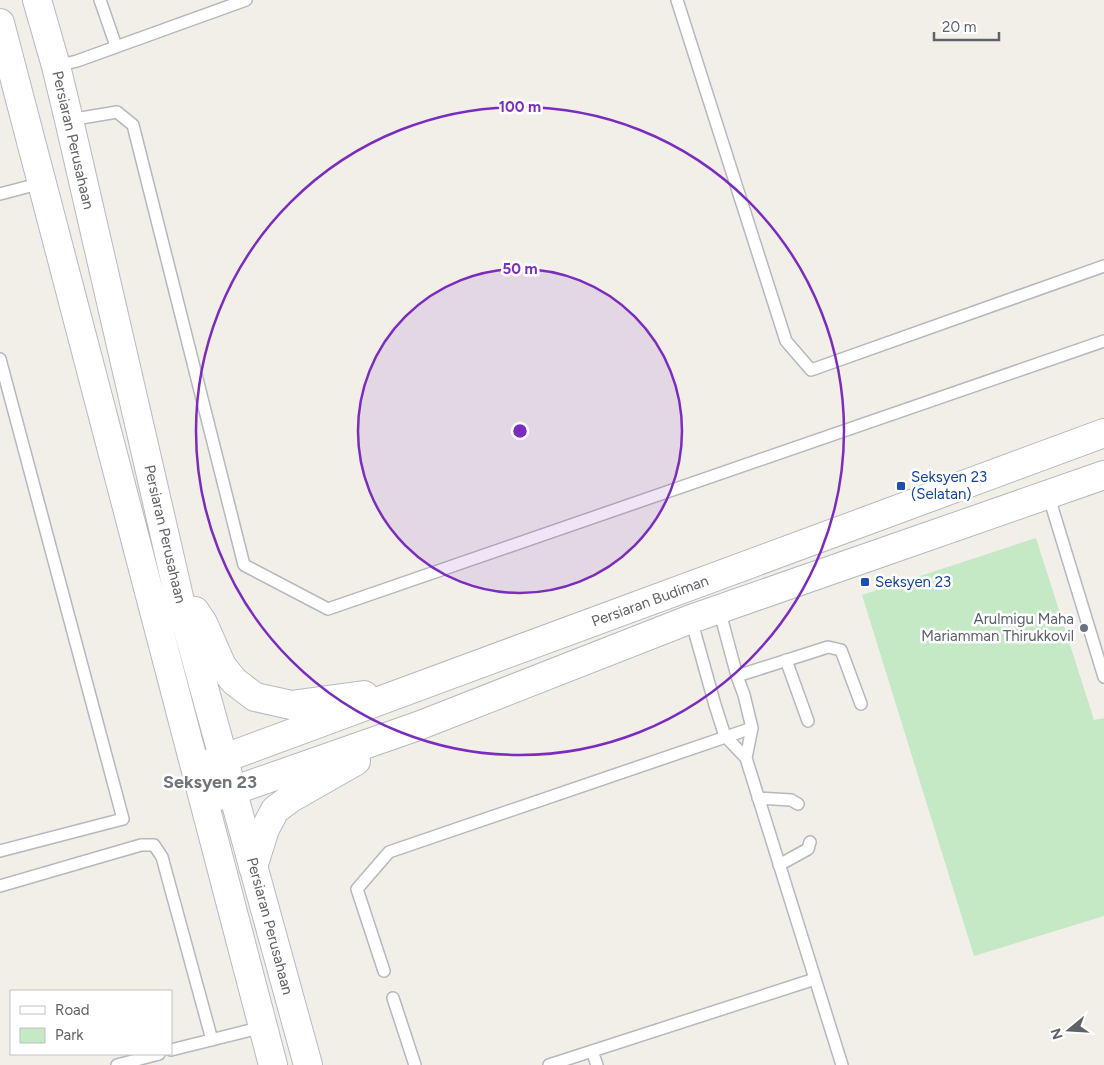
<svg xmlns="http://www.w3.org/2000/svg" width="1104" height="1065" font-family="Figtree,sans-serif">
<style>
.green{fill:#c5e8c5}
.lines{fill:none;stroke-linecap:round;stroke-linejoin:round}
.lane-casing{stroke:#b5b8bc;stroke-width:14}
.secondary-casing{stroke:#b6babf;stroke-width:30}
.lane{stroke:#fff;stroke-width:11}
.secondary{stroke:#fff;stroke-width:28}
.ring{fill:none;stroke:#7b2cbf;stroke-width:2.5}
.transit-dot{fill:#1a4fb4;stroke:#fff;stroke-width:2}
.worship-dot{fill:#6b7280;stroke:#fff;stroke-width:2}
.labels{text-anchor:middle;dominant-baseline:central;stroke-width:5;stroke-linejoin:round;paint-order:stroke}
.street-label{font-size:15px;fill:#5f6368;stroke:#fff}
.transit-label{font-size:15px;fill:#164399;stroke:#fff;text-anchor:start}
.worship-label{font-size:15px;fill:#5b616d;stroke:#fff;text-anchor:end}
.quarter-label{font-size:18px;font-weight:bold;fill:#70757a;stroke:#fff}
.centre{fill:#7b2cbf;stroke:#fff;stroke-width:2.5}
.ring-label{font-size:15px;text-anchor:middle;font-weight:bold;fill:#7b2cbf;stroke:#fff;stroke-width:5;stroke-linejoin:round;paint-order:stroke}
</style>
<rect width="100%" height="100%" fill="#f1efe8"/>
<!-- green -->
<path class="green" d="M1036 538 1094 720 1104 718V916L974 956 862 595Z"/>
<g class="lines">
<defs>
<path id="lane" d="M100 0 116 46
M677 0 786 341 811 370 1104 266
M56 66 77 61 246 0
M69 120 117 112 133 125 244 565 328 609 1104 341
M0 194 42 183
M0 359 123 819 0 851
M1048 494 1104 677
M719 609 737 676 744 695 752 728 746 758
M691 619 715 705 725 736 746 758 842 1065
M786 660 808 721
M737 676 828 647 841 650 861 704
M758 798 791 800 798 804
M779 865 808 849 810 842
M0 886 141 845H154L162 857 212 1040
M384 971 357 889 389 852 752 728
M393 998 415 1065
M171 1050 263 1027
M592 1051 597 1065
M117 1065 159 1054
M549 1065 815 979"/>
<path id="secondary" d="M37 0 56 66 69 120 179 597 308 1065
M0 23 273 1065
M195 611 203 623 222 666 234 681 255 697 291 705 364 695
M206 765 1104 433
M215 797 418 726 691 619 1104 475
M253 867 265 829 275 810 291 798 356 761"/>
</defs>
<!-- lane casing -->
<use href="#lane" class="lane-casing"/>
<!-- secondary casing -->
<use href="#secondary" class="secondary-casing"/>
<!-- lane -->
<use href="#lane" class="lane"/>
<!-- secondary -->
<use href="#secondary" class="secondary"/>
</g>
<!-- distance rings -->
<circle cx="520" cy="431" r="162" fill="#7b2cbf" fill-opacity=".12"/>
<g class="ring">
<circle cx="520" cy="431" r="162"/>
<circle cx="520" cy="431" r="324"/>
</g>
<!-- markers -->
<g class="transit-dot">
<rect x="896" y="481" width="10" height="10" rx="2.5"/>
<rect x="860" y="577" width="10" height="10" rx="2.5"/>
</g>
<circle class="worship-dot" cx="1084" cy="628" r="5"/>
<g class="labels">
<!-- street labels -->
<g class="street-label">
<text transform="translate(73 140) rotate(77)">Persiaran Perusahaan</text>
<text transform="translate(165 534) rotate(77)">Persiaran Perusahaan</text>
<text transform="translate(650 601) rotate(-20)">Persiaran Budiman</text>
<text transform="translate(270 926) rotate(75)">Persiaran Perusahaan</text>
</g>
<!-- transit labels -->
<g class="transit-label">
<text x="911" y="477">Seksyen 23<tspan x="911" dy="17">(Selatan)</tspan></text>
<text x="875" y="582">Seksyen 23</text>
</g>
<!-- worship labels -->
<g class="worship-label">
<text x="1074" y="619">Arulmigu Maha<tspan x="1074" dy="17">Mariamman Thirukkovil</tspan></text>
</g>
<!-- quarter labels -->
<g class="quarter-label">
<text x="210" y="782">Seksyen 23</text>
</g>
</g>
<circle cx="520" cy="431" r="8" class="centre"/>
<g class="ring-label">
<text x="520" y="112">100 m</text>
<text x="520" y="274">50 m</text>
</g>
<!-- legend -->
<rect x="10" y="990" width="162" height="65" fill="#ffffff" stroke="#bfc1c3"/>
<rect x="20" y="1006" width="25" height="8" fill="#ffffff" stroke="#bfc1c3"/>
<text x="55" y="1015" font-size="15" fill="#5f6368">Road</text>
<rect x="20" y="1028" width="25" height="15" fill="#c5e8c5" stroke="#bfc1c3"/>
<text x="55" y="1040" font-size="15" fill="#5f6368">Park</text>
<!-- north arrow -->
<g transform="translate(1069 1030) rotate(252)" stroke="#ffffff" stroke-width="4" paint-order="stroke">
<path d="M0-4L9 19L0 12L-9 19Z" fill="#5f6368"/>
<text y="-8" font-size="14" font-weight="bold" text-anchor="middle" fill="#5f6368">N</text>
</g>
<!-- scale -->
<path d="M934 32v8h65v-8" fill="none" stroke="#5f6368" stroke-width="2.5"/>
<text x="942" y="32" font-size="15" fill="#5f6368" stroke="#ffffff" stroke-width="4" paint-order="stroke">20 m</text>
</svg>
